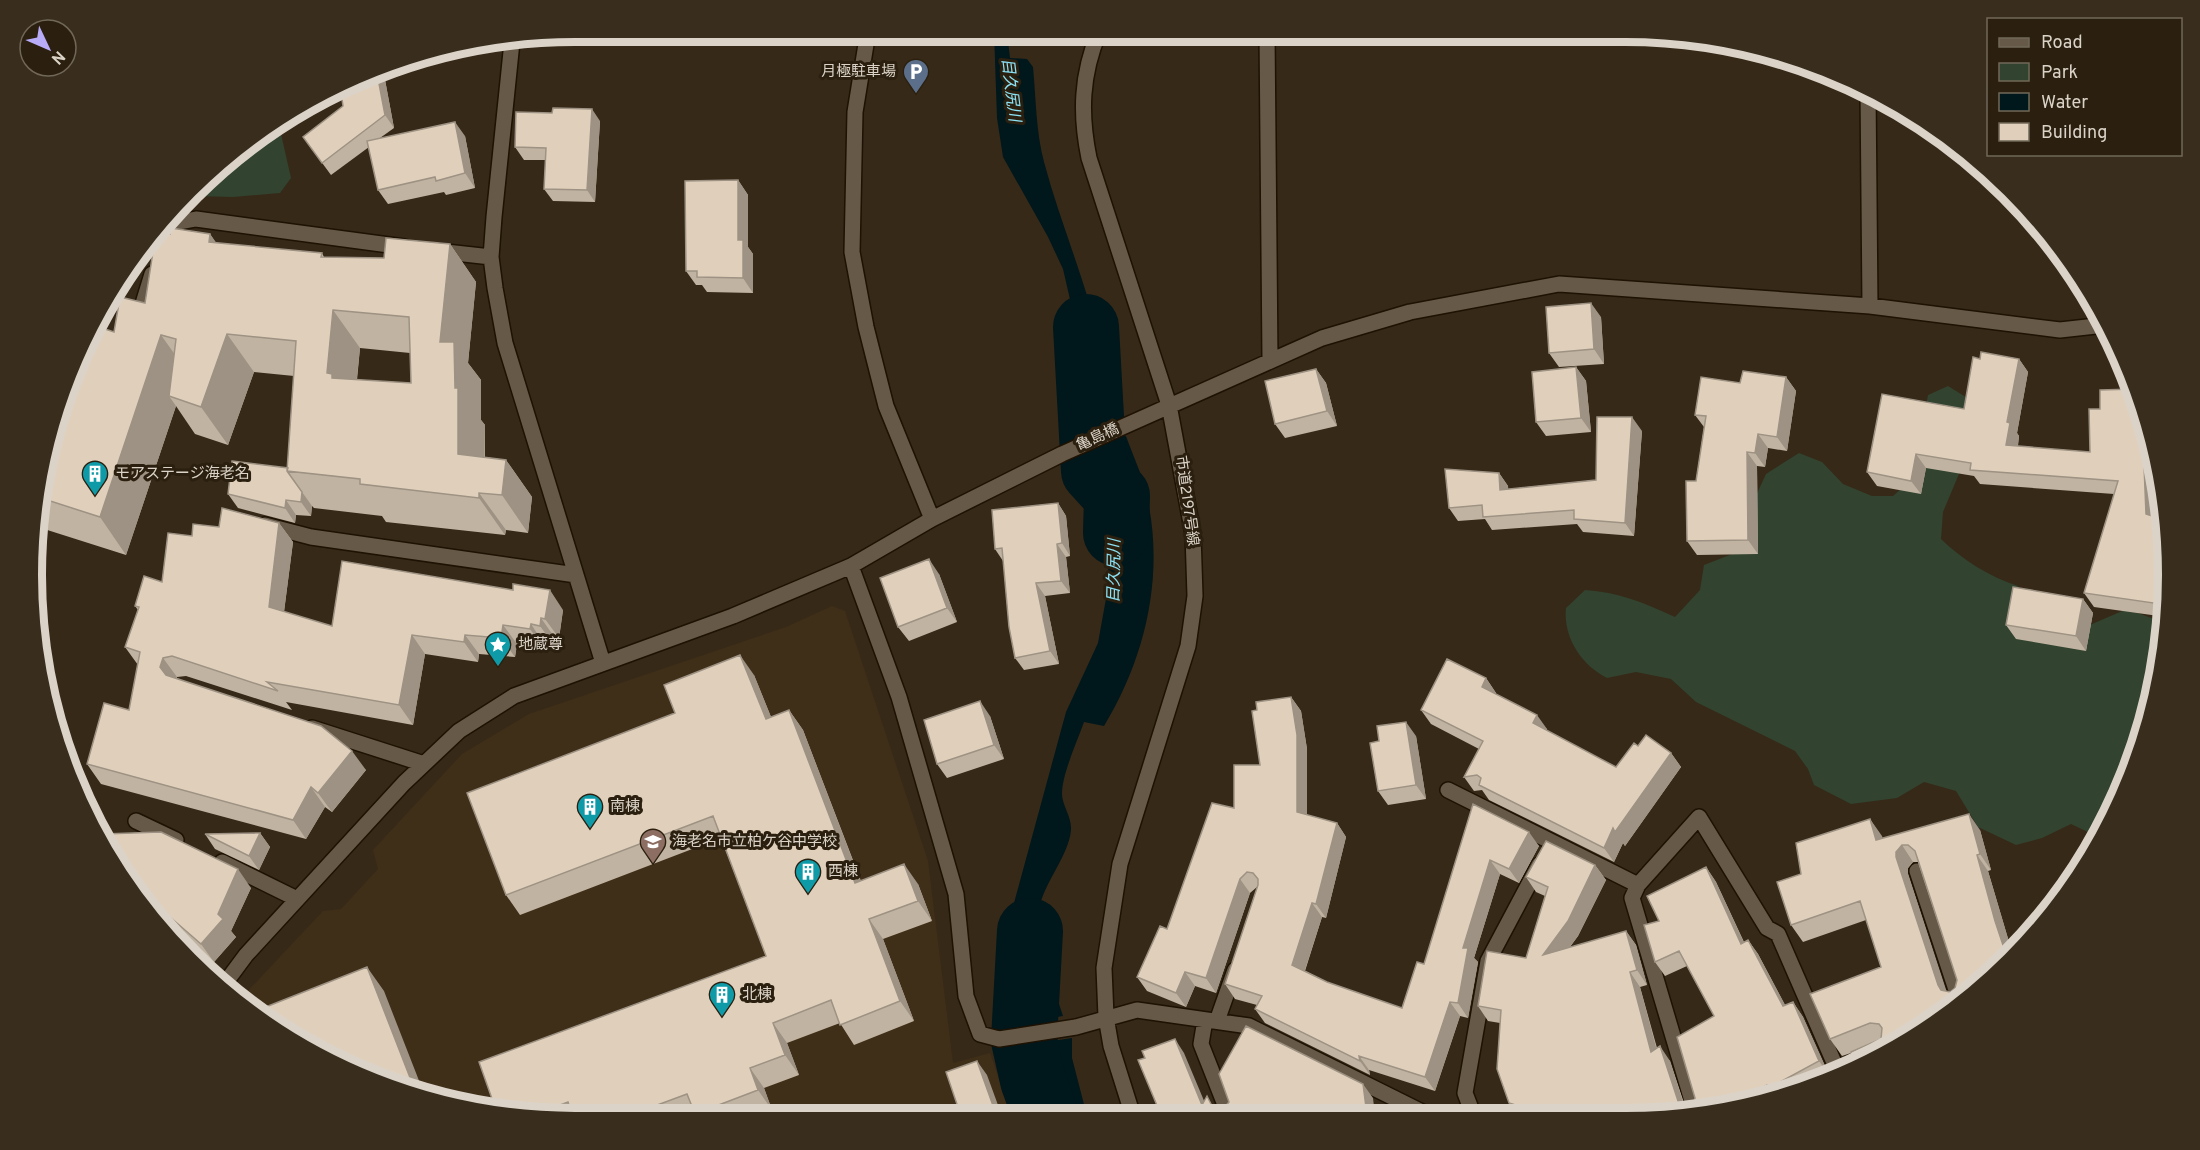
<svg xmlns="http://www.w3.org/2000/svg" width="2200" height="1150" font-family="Overpass,'Noto Sans JP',sans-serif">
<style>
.built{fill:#3f2f18}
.green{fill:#324330}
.water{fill:#00171c}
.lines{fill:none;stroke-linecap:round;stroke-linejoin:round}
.river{stroke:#00171c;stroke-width:66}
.minor-casing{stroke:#1d1203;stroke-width:18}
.minor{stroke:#675947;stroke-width:15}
.wall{fill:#c1b3a1;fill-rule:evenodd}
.shaded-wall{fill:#9d9283}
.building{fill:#e0d0bb;stroke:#9d9283;stroke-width:1.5;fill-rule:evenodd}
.labels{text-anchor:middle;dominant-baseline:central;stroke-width:6;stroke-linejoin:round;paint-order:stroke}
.poi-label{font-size:15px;fill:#dbd3c8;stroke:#2b200f;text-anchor:start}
.street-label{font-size:15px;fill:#dbd3c8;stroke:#2b200f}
.water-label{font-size:16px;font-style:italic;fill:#8be2f6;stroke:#2b200f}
.rim{fill:none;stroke:#dbd3c8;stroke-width:8}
</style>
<rect width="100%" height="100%" fill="#362918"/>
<!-- built -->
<path class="built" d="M832 606 845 611 928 861 953 1063 990 1053 1012 1116 540 1117 435 1100 334 1062 246 1007V993L323 911 341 909 378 869 373 850 462 754 529 714 786 627Z"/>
<!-- green -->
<path class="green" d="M279 125 291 178 280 193 233 197 196 196 244 144Z
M1948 386 1969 399 1972 443 1943 512 1941 539C1963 560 1988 576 2018 586L2033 622 2085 627 2127 609 2165 623 2150 716 2112 816 2095 841 2092 834 2071 824 2042 838 2016 845 1978 827 1956 791 1924 782 1897 798 1851 804 1814 785 1808 769 1795 751 1696 702 1671 679 1636 672 1607 678C1581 665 1563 637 1566 608L1585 590C1618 592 1645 603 1675 617L1700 590 1704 565 1745 549 1753 502 1766 474 1799 453 1822 462 1843 484 1872 496H1893L1912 479 1928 395Z"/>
<!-- water -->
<path class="water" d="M994 32H1007L1010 58 1027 59 1033 67C1036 99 1036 132 1044 162 1066 244 1105 323 1110 408L1066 428 1062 402 1073 389 1081 357 1078 334 1063 269 1048 237 1003 157 997 118Z
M1126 436C1132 453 1140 470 1145 488 1166 570 1147 655 1104 726L1084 722C1077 742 1062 774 1062 794 1062 805 1072 817 1071 830 1068 868 1010 915 1056 946 1048 973 1055 991 1063 1016L1011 1025 1012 1003 1019 965 1014 903 1066 712 1098 643 1107 593 1109 554 1101 543 1095 518 1072 458Z
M1072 1038V1058L1087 1116H1036L1024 1074 1012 1047Z"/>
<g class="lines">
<!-- river -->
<path class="river" d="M1086 327 1094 471 1117 496 1116 533
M1030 931 1024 1040 1033 1080 1046 1116"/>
<defs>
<path id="minor" d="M868 32 855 112 852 252 866 327 886 406 932 519
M1099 32C1081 75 1080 114 1089 158L1169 405 1193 534 1195 596 1188 646 1120 864 1104 968 1106 1017 1111 1046 1133 1116
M1267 32 1270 360
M512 42 494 217 491 257 495 288 505 343 603 663
M1868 89 1870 306
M169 224 196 219 404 247
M437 251 491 257
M138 320 152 274
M265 525 311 537 576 575
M851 566 899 697 956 894 966 996 980 1034 999 1039 1076 1027 1137 1010 1249 1026 1428 1115
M312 728 424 764
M1448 790 1638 885 1632 898 1696 1114
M136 821 176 840
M222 862 297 899
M1917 871 1959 999
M1638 885 1699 817 1767 928 1778 934 1839 1074
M223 986 246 955 404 783 459 731 514 696 733 616 851 566 932 519 1062 454 1322 338 1410 312 1559 284 1870 306 2060 330 2105 325
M1205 1020 1201 1044 1229 1115
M1217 1021 1235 970
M1473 1114 1465 1093 1488 961 1539 865"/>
</defs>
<!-- minor casing -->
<use href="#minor" class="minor-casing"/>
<!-- minor -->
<use href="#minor" class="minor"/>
</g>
<!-- wall -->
<path class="wall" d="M414 58V60L397 62 400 60Z
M383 69 394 128 380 138 465 136 475 188 446 195 444 192 388 204 378 190 369 147 331 175 303 137 343 106Z
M600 121 595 202 553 201 544 189 546 160H524L515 147Z
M738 180 748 195V247L753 254V293L707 292 702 285H696L686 271Z
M170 234H210L216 243 322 253 324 257 384 258 450 244 476 282 468 363 481 380V420L485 425V457L506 460 532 497 528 533 506 530 505 535 386 522 382 516 314 508 312 506 311 516 296 515 295 523 238 508 228 494 288 468 294 376 254 372 228 445 195 434 176 406 126 555 41 528 50 435 114 332 145 303ZM360 348 410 353 411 383 357 380Z
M1601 317 1604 364 1559 367 1549 353Z
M1980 359H2019L2028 372 2017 433 2019 436 2018 446 2090 452 2100 409 2140 401 2158 479H2154L2155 517 2164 520 2167 611 2166 617 2094 607 2084 593 2114 494 1980 484 1974 476 1926 468 1921 494 1877 486 1867 472 1964 409Z
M1576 367 1586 381 1591 432 1546 436 1536 422Z
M1316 369 1326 383 1337 426 1285 438 1275 424Z
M1786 377 1796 391 1787 451 1768 448 1765 467 1757 466 1758 554 1697 555 1687 541 1704 427 1695 415 1740 383Z
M1642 431 1634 536 1583 532 1577 524 1492 530 1485 519 1458 521 1449 508 1499 473 1508 486V489L1596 480Z
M1058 503 1066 516 1070 556 1066 557 1070 593 1045 596 1059 664 1024 670 1015 658 1003 561 995 549Z
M279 523 293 542 284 612 332 626 563 610 559 638H555L554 645 544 644V649L517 644 515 657 479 654 478 662 425 654 413 725 286 702 292 710 186 676 177 677V678L366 770 332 812 325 807 306 839 101 784 87 764 129 710 138 665 125 647 138 610 135 606 162 582 192 536 219 527Z
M939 574 957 622 909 641 898 627Z
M2083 599 2093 613 2086 651 2016 639 2006 625Z
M754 675 771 717 789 710 803 730 861 881 918 884 932 921 883 939 914 1021 854 1045 840 1023 787 1043 799 1075 764 1088 772 1110 754 1117H697L696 1116 693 1117H540L496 1110 766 956 721 838 520 915 506 895 675 713Z
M1486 678 1496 693V694L1547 729V731L1616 767 1638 746 1671 753 1681 767 1625 846 1623 843 1614 862 1489 800 1482 790 1474 791 1464 777 1479 749 1431 724 1421 710Z
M1291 697 1301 711 1307 749V815L1337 823 1346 837 1326 918 1322 917 1305 971 1327 982 1402 1008 1424 964 1473 804 1539 846 1519 883 1500 874 1474 958 1478 962 1468 1018 1460 1016 1435 1091 1369 1070 1370 1075 1265 1023 1255 1009 1257 1005 1235 999 1225 984 1258 887H1257L1250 893 1216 993 1195 986 1186 1007 1147 991 1137 977 1167 929 1234 808 1260 765 1257 710Z
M990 716 1004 759 947 778 937 764Z
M1416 736 1426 799 1388 805 1378 791Z
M1870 819 1882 838 1980 830 1991 870 1988 871 2012 952 1927 1027 1842 1056 1830 1039 1881 967 1866 920 1803 942 1791 925 1801 874ZM1913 862H1918L1957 980 1955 988 1950 992 1946 991 1908 874V868Z
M260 833 270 847 259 870 215 849 205 834Z
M104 834 251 888 231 931 236 937 214 962 149 905Z
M1595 865 1606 880 1578 936 1570 947 1626 931 1636 945 1647 985 1640 987 1657 1048 1670 1061 1686 1109 1693 1107 1714 1016 1687 966 1665 976 1655 962 1659 921 1706 867 1716 882 1744 942 1748 940 1758 954 1785 1005 1793 1002 1803 1017 1829 1075 1817 1081 1696 1114 1513 1108 1509 1103 1500 1023 1488 1021 1478 1006 1526 958 1545 896 1536 892 1526 877Z"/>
<!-- shaded-wall -->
<path class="shaded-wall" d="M383 69 394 128 385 115 377 73Z
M592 109 600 121 595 202 587 190Z
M455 122 465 136 475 188 465 173Z
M738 180 748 195V247L753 254V293L743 278 738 240Z
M210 234 237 272 209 242Z
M450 244 476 282 468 363 481 380V420L485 425 484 491 458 454 440 342Z
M1591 303 1601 317 1604 364 1594 349Z
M333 310 360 348 354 405 327 373Z
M227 334 254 372 228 445 201 407Z
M161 335 188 373 169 396 176 406 126 555 100 517Z
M2019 359 2028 372 2017 433 2019 436 2016 458 2006 445 2007 422Z
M1576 367 1586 381 1591 432 1581 418Z
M1316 369 1326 383 1337 426 1327 411Z
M1786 377 1796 391 1787 451 1777 437Z
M1632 417 1642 431 1634 536 1625 523Z
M1758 434 1768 448 1765 467 1755 453Z
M1747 452 1757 466 1758 554 1748 540Z
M1916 454 1926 468 1921 494 1911 481Z
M506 460 532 497 528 533 502 495Z
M2144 465 2154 479 2155 528 2146 514Z
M1499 473 1508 486 1510 503 1500 490Z
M302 492 312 506 311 516 301 502Z
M479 493 506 530 505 535 479 498Z
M286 500 296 515 295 523 285 508Z
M1058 503 1066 516 1070 556 1062 543Z
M279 523 293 542 282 627 269 607Z
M1057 544 1066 557 1070 593 1061 581Z
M929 559 939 574 957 622 947 608Z
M1036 583 1045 596 1059 664 1050 651Z
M550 590 563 610 559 638 545 619Z
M2083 599 2093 613 2086 651 2076 636Z
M541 618 555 638 554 645 540 626Z
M531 624 544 644V649L530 629Z
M503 625 517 644 515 657 501 638Z
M412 635 425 654 413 725 399 705Z
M465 635 479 654 478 662 464 642Z
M740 655 754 675 780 739 766 719Z
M163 658 177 677 173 686 160 667Z
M1486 678 1496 693 1492 701 1482 687Z
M1291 697 1301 711 1307 749V826L1297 812Z
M980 701 990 716 1004 759 994 745Z
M789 710 803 730 869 903 855 883Z
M1537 715 1547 729 1543 738 1533 723Z
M1406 722 1416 736 1426 799 1416 785Z
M352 751 366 770 332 812 318 793Z
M1671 753 1681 767 1625 846 1623 843 1614 862 1604 848 1613 828Z
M311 787 325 807 306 839 293 820Z
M1969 814 1980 830 1991 870 1980 854Z
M1870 819 1882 836 1888 857 1876 840Z
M1337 823 1346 837 1326 918 1316 904Z
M1529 832 1539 846 1519 883 1509 869Z
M260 833 270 847 259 870 249 856Z
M1902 845 1913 862 1908 868V874L1950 1002 1938 985 1896 857V852Z
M1977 855 1988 871 2012 952 2007 957 1995 921Z
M1490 860 1500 874 1474 958 1478 962 1468 1018 1458 1003 1463 948Z
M904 864 918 884 932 921 918 901Z
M1595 865 1606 880 1578 936 1553 969 1543 955Z
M1706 867 1716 882 1751 958 1741 944Z
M238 869 251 888 231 931 236 937 214 962 201 944 218 914Z
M1240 879 1250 893 1216 993 1206 978Z
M1312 903 1322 917 1302 979 1292 965Z
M869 919 883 939 914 1021 900 1001Z
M1626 931 1636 945 1647 985 1637 970Z
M1748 940 1758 954 1793 1020 1783 1006Z
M367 967 384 991 425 1096 416 1093Z
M1185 972 1195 986 1186 1007 1176 993Z
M1630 972 1640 987 1661 1066 1651 1052Z
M1450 1002 1460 1016 1435 1091 1425 1077Z
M1793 1002 1803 1017 1829 1075 1819 1061Z
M773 1023 787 1043 799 1075 785 1055Z
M1175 1039 1184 1053 1210 1115 1202 1105Z
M1660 1046 1670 1061 1687 1114 1680 1107Z
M1359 1056 1369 1070 1370 1075 1360 1061Z
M977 1061 987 1075 1002 1116H997L996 1114Z
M750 1068 764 1088 772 1110 758 1090Z
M1363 1084 1373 1098 1375 1115H1367Z"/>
<!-- building -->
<path class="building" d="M377 73 385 115 322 163 303 137 343 106 341 92Z
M553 108 592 109 587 190 544 189 546 148 515 147 516 112 552 113Z
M455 122 465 173 436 181 435 177 378 190 367 141Z
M738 180V240H743V278L697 277V271H686L685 181Z
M171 228 210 234 209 242 322 253 321 257 384 258 386 238 450 244 440 342H454L455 388H458V454L506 460 502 495 479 493V498L360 484V479L287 471 296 341 227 334 201 407 169 396 176 339 161 335 100 517 44 499 50 435 99 327 114 332 120 297 145 303 155 239 162 231 170 234ZM333 310 409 317 411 383 332 378V374L327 373Z
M1591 303 1594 349 1549 353 1546 307Z
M1981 352 2019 359 2007 422 2010 423 2006 445 2090 452 2089 409H2100V390L2135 389 2140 401 2155 465H2144L2146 514 2164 520 2167 605 2084 593 2118 481 1970 470 1971 463 1916 454 1911 481 1867 472 1882 394 1964 409 1973 357 1980 359Z
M1576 367 1581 418 1536 422 1532 372Z
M1316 369 1327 411 1275 424 1265 381Z
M1743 371 1786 377 1777 437 1758 434 1755 453 1747 452 1748 540 1687 541 1686 481H1696L1706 416 1695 415 1701 377 1740 383Z
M1597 417H1632L1625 523 1574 519V510L1483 517 1482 505 1449 508 1445 469 1499 473 1500 490 1596 480Z
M232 461 288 468 287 471 302 492 301 502 286 500 285 508 228 494Z
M1058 503 1062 543 1057 544 1061 581 1036 583 1050 651 1015 658 1009 627 1002 548 995 549 992 510Z
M222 508 279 523 269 607 332 626 342 561 513 590V584L550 590 545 619 541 618 540 626 531 624 530 629 503 625 501 638 465 635 464 642 412 635 399 705 267 682 278 691 172 656 163 658 160 667 166 675 321 726 352 751 318 793 311 787 293 820 87 764 104 703 129 710 140 652 125 647 139 607 135 606 144 576 162 582 168 533 192 536 193 524 219 527Z
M929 559 947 608 898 627 880 578Z
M2013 587 2083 599 2076 636 2006 625Z
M740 655 766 719 789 710 855 883 904 864 918 901 869 919 900 1001 840 1025 831 1000 773 1023 785 1055 750 1068 758 1090 695 1114 687 1094 625 1117H573L568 1102 531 1116 496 1110 479 1062 766 956 713 816 506 895 467 793 675 713 664 685Z
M1447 659 1486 678 1482 687 1537 715 1533 723 1616 767 1634 743 1638 746 1646 735 1671 753 1615 832 1613 828 1604 848 1479 785 1481 778 1477 775 1464 777 1483 741 1421 710Z
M1291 697 1297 735V812L1337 823 1316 904 1312 903 1292 965 1327 982 1402 1008 1417 962 1424 964 1473 804 1529 832 1509 869 1490 860 1463 948H1468L1458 1003 1450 1002 1425 1077 1359 1056 1360 1061 1255 1009 1262 996 1225 984 1258 885V879L1253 873 1247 872 1240 879 1206 978 1185 972 1176 993 1137 977 1160 926 1167 929 1212 803 1234 808V765H1260L1252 711 1257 710 1256 702Z
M980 701 994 745 937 764 924 720Z
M1406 722 1416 785 1378 791 1370 743 1379 741 1377 726Z
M1969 814 1980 854 1977 855 1995 921 2007 957 1927 1027 1855 1065 1851 1052 1881 1039 1882 1028 1879 1024 1870 1023 1830 1039 1810 994 1881 967 1860 901 1791 925 1777 882 1801 874 1796 843 1870 819 1876 840ZM1902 845H1908L1915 851 1957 980 1955 988 1950 992 1941 990 1938 985 1896 857V852Z
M161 832 238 869 218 914 223 919 201 944 139 890 104 834Z
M260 833 249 856 205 834Z
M1546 841 1595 865 1568 921 1543 955 1626 931 1637 970 1630 972 1651 1052 1660 1046 1680 1107 1684 1109 1693 1107 1695 1098 1677 1037 1714 1016 1679 951 1655 962 1644 925 1659 921 1647 896 1706 867 1741 944 1748 940 1783 1006 1793 1002 1819 1061 1769 1088 1767 1085 1735 1103 1696 1114H1513L1511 1108 1522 1107 1509 1103 1497 1069 1501 1010 1478 1006 1487 951 1526 958 1548 887 1526 877Z
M367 967 416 1093 334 1062 253 1012Z
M1246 1026 1363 1084 1367 1115H1161L1138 1060 1145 1058 1142 1051 1175 1039 1202 1105 1207 1096 1213 1108 1222 1110 1229 1102 1219 1074Z
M977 1061 996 1114 989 1116H961L946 1072Z"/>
<!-- icons -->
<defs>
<symbol id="parking-pin" viewBox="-11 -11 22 30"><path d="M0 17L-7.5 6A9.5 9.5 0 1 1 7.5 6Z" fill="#5c6f8a" stroke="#2b200f"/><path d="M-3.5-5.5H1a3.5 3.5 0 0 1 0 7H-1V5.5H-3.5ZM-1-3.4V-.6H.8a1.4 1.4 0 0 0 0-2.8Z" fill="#fff"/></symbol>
<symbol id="building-pin" viewBox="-11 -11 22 30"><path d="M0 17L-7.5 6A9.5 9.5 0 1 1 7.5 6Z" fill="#0f9aa8" stroke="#2b200f"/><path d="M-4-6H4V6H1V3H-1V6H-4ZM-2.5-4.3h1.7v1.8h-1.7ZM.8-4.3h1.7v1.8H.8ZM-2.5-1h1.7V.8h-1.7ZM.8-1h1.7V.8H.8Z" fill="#fff"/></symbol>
<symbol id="sight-pin" viewBox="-11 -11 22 30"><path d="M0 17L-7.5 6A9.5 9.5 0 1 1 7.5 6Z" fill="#0f9aa8" stroke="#2b200f"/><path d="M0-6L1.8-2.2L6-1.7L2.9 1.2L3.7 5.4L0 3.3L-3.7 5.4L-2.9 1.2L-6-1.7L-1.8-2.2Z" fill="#fff"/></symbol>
<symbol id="school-pin" viewBox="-11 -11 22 30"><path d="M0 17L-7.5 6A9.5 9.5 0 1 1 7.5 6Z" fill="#8d6e63" stroke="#2b200f"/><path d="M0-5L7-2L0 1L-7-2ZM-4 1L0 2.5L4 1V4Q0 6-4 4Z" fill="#fff"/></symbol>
</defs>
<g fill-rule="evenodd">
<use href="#parking-pin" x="901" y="57" width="30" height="40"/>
<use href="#building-pin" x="80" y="459" width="30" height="40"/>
<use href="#sight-pin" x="483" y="630" width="30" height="40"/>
<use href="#building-pin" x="575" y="792" width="30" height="40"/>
<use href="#school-pin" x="638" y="827" width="30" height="40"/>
<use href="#building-pin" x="793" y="857" width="30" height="40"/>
<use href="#building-pin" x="707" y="980" width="30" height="40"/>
</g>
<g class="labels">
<!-- poi labels -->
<g class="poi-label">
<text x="896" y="72" text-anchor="end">月極駐車場</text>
<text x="115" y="474">モアステージ海老名</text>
<text x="518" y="645">地蔵尊</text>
<text x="610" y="807">南棟</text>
<text x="672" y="842">海老名市立柏ケ谷中学校</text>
<text x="828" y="872">西棟</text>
<text x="742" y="995">北棟</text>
</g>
<!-- street labels -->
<g class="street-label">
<text transform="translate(1098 438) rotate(-25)">亀島橋</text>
<text transform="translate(1186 501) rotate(82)">市道2197号線</text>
</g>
<!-- water labels -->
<g class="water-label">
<text transform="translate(1010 90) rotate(83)">目久尻川</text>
<text transform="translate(1115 571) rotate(-89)">目久尻川</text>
</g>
</g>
<!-- crop -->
<path d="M0 0H2200V1150H0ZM575 42H1625A533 533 0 0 1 2158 575V575A533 533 0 0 1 1625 1108H575A533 533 0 0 1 42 575V575A533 533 0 0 1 575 42Z" fill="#392e1e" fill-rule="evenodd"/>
<path class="rim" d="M575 42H1625A533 533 0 0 1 2158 575V575A533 533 0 0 1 1625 1108H575A533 533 0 0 1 42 575V575A533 533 0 0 1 575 42Z"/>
<!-- legend -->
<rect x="1987" y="18" width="195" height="138" fill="#2b200f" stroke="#716859" stroke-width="1.5"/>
<rect x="1999" y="38" width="30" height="9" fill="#675947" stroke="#716859" stroke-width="1.5"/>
<text x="2041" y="48" font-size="18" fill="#dbd3c8">Road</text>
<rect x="1999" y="63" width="30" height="18" fill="#324330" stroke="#716859" stroke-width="1.5"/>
<text x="2041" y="78" font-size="18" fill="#dbd3c8">Park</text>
<rect x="1999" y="93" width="30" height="18" fill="#00171c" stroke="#716859" stroke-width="1.5"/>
<text x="2041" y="108" font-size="18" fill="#dbd3c8">Water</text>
<rect x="1999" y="123" width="30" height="18" fill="#e0d0bb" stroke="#716859" stroke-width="1.5"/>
<text x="2041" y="138" font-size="18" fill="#dbd3c8">Building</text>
<!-- north arrow -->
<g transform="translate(48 48) rotate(134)"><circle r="28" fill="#2b200f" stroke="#716859" stroke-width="1.5"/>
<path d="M0-4.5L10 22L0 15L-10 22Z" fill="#b8abf7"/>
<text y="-9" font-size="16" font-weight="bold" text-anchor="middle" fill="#dbd3c8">N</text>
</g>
</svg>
